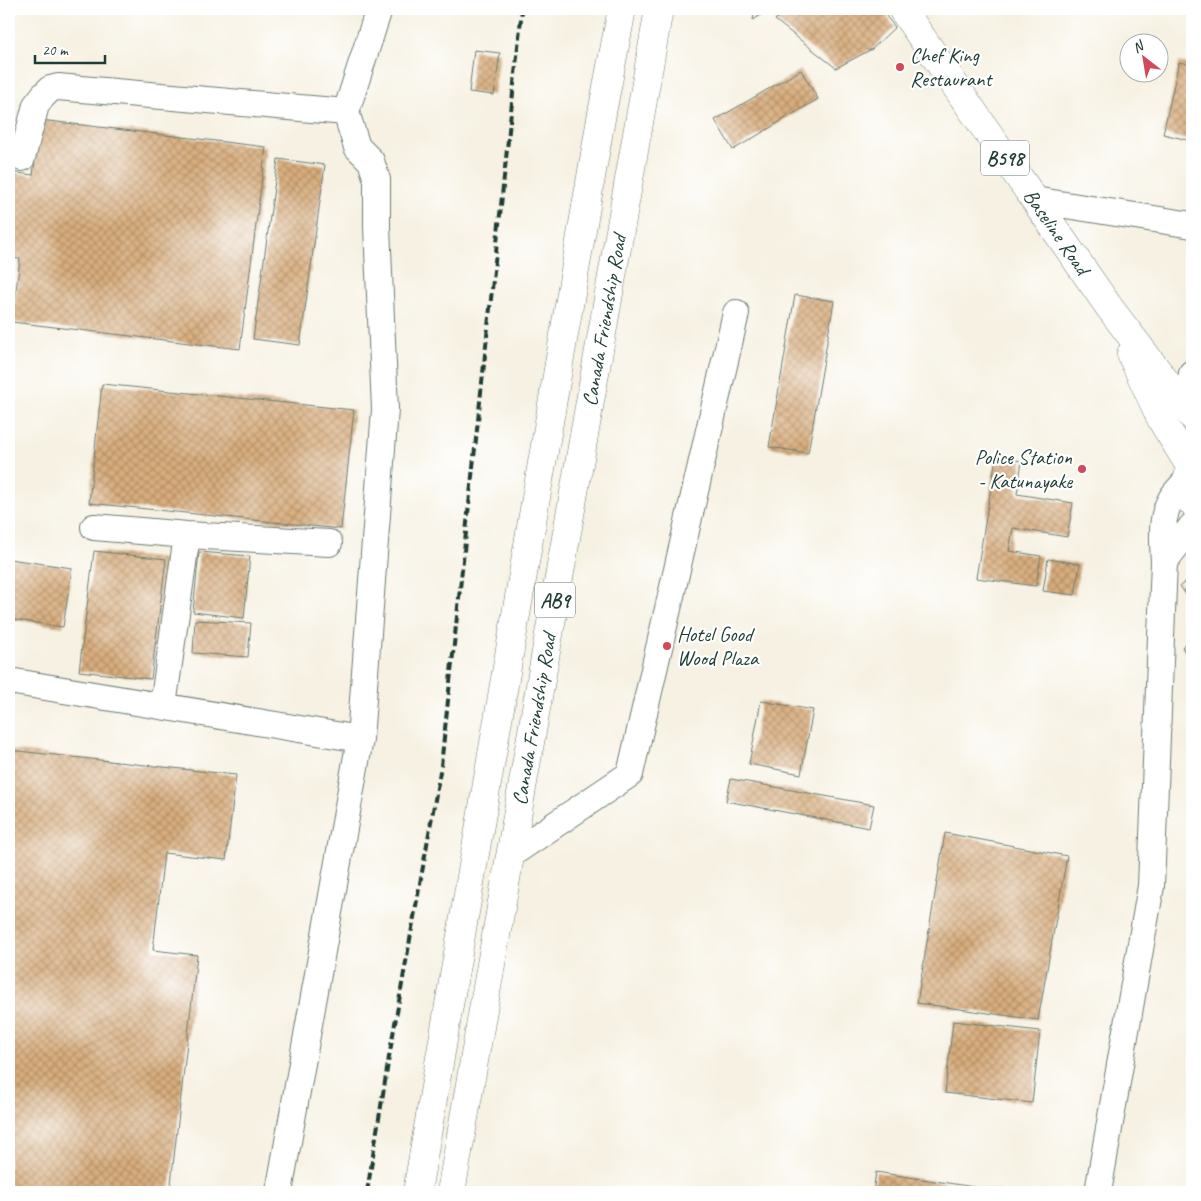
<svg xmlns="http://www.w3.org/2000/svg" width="1201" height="1201" font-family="Caveat,sans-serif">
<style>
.building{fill:url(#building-cross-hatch)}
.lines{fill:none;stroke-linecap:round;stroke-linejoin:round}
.minor-casing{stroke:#6a7c71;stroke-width:28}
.major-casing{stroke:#6a7c71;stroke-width:29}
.minor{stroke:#fff;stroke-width:26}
.major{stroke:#fff;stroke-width:28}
.rail{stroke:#1f3d34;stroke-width:4;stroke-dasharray:8 4;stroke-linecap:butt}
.poi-dot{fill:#d1495b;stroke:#fff;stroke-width:2}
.labels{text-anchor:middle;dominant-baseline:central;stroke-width:4.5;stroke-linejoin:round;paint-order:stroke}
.shield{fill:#fff;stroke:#627771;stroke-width:1}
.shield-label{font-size:20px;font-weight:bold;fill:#1f3d34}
.poi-label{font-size:21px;fill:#1f3d34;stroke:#fff;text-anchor:start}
.street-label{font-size:21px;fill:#1f3d34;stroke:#fff}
</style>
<defs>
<pattern id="building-cross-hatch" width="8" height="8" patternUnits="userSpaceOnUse" patternTransform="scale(1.25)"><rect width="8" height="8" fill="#d9ad7d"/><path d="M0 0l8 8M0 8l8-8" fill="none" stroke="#af8e67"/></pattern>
</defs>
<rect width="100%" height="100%" fill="#fff"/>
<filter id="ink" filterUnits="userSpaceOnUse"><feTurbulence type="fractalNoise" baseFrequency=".02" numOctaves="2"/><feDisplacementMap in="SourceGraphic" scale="10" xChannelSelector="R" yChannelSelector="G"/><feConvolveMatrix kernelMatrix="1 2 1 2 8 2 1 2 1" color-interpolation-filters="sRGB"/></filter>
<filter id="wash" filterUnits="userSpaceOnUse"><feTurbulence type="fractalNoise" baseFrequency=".0096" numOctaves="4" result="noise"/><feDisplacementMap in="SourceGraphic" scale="20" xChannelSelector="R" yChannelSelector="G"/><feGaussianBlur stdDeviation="1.12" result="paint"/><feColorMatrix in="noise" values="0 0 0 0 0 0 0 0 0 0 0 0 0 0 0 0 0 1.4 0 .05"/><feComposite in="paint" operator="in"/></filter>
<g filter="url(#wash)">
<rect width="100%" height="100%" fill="#f6f1e2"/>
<g id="blocks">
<!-- building -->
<path class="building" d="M755 9H771L753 20Z
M789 9H880L895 27 872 49 836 68 775 20Z
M474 50 500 53 494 95 469 92Z
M1179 62 1192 65V141L1163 134Z
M801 70 818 99 733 150 715 120Z
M40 120 266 147 240 349 12 322 20 259 9 258V172L33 175Z
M278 159 325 165 300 345 253 339Z
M795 295 834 301 808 453 769 447Z
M102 384 354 410 341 529 89 503Z
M996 457 1022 461 1017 494 1073 503 1067 537 1013 528 1009 551 1041 556 1036 586 976 578Z
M94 551 166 559 151 679 79 671Z
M199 552 250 556 244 618 193 612Z
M9 559 72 568 63 627 9 619Z
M1048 559 1080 564 1075 595 1043 591Z
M1192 577V603L1180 586Z
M195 620 251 623 248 657 193 653Z
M1192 639V662L1182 647Z
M761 701 813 710 801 774 749 764Z
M9 750 236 775 226 860 164 853 153 950 197 955 170 1192H9Z
M731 779 874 805 869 828 726 801Z
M945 833 1067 856 1038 1020 917 1003Z
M953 1021 1040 1031 1032 1103 945 1093Z
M876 1172 1000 1191V1192H873Z"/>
</g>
</g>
<g filter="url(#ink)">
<use href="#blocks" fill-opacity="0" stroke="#6a7c71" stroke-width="1"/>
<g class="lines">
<defs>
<path id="minor" d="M22 158 36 105 43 96 50 89 58 87 346 112
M1034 200 1192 225
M1187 409 1192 373
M94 527 187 535 329 543
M1164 562 1192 526
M9 681 360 739
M163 706 187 535
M510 855 630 774 736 313
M279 1192 360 739 385 409 377 227V180L371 161 357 147 346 112 379 9
M1098 1192 1151 886 1164 562C1163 541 1160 518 1171 499 1175 492 1182 486 1187 480"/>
<g id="major">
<path id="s1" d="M902 9 1109 307 1192 416"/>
<path d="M1131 354 1162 421 1191 468"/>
<path d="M1192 467C1185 480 1186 490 1192 503"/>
<path d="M417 1192 602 113 622 9"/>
<path id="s2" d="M451 1192 659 9"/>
</g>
</defs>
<!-- minor casing -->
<use href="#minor" class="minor-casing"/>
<!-- major casing -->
<use href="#major" class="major-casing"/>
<!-- minor -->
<use href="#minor" class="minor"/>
<!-- major -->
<use href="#major" class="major"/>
<!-- rail -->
<path class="rail" d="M367 1192 389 1057 441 766 522 9"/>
</g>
</g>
<!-- markers -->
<g class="poi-dot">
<circle cx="900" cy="67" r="5"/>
<circle cx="1082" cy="469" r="5"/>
<circle cx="667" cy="646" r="5"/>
</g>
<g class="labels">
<!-- shield labels -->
<g class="shield">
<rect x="981" y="140.5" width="48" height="35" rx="4"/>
<rect x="535" y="582.5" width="40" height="35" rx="4"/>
</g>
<g class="shield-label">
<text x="1005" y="158">B598</text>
<text x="555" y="600">AB9</text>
</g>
<!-- poi labels -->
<g class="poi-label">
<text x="910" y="55">Chef King<tspan x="910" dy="24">Restaurant</tspan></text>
<text x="1072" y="457" text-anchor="end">Police Station<tspan x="1072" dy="24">- Katunayake</tspan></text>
<text x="677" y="634">Hotel Good<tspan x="677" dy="24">Wood Plaza</tspan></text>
</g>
<!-- street labels -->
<g class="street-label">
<text stroke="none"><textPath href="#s1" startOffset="271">Baseline Road</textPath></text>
<text stroke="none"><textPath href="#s2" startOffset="885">Canada Friendship Road</textPath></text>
<text stroke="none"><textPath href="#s2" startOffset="480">Canada Friendship Road</textPath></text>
</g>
</g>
<!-- margin -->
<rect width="1201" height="1201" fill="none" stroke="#fff" stroke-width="30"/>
<!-- north arrow -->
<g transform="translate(1144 58) rotate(329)"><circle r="24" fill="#ffffff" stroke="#a5b1ae"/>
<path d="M0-4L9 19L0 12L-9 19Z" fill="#d1495b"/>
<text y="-8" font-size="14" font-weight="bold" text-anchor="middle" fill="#1f3d34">N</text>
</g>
<!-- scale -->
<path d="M35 55v8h70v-8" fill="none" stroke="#1f3d34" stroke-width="2.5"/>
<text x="42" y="55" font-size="15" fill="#1f3d34" stroke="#ffffff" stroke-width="4" paint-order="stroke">20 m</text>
</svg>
